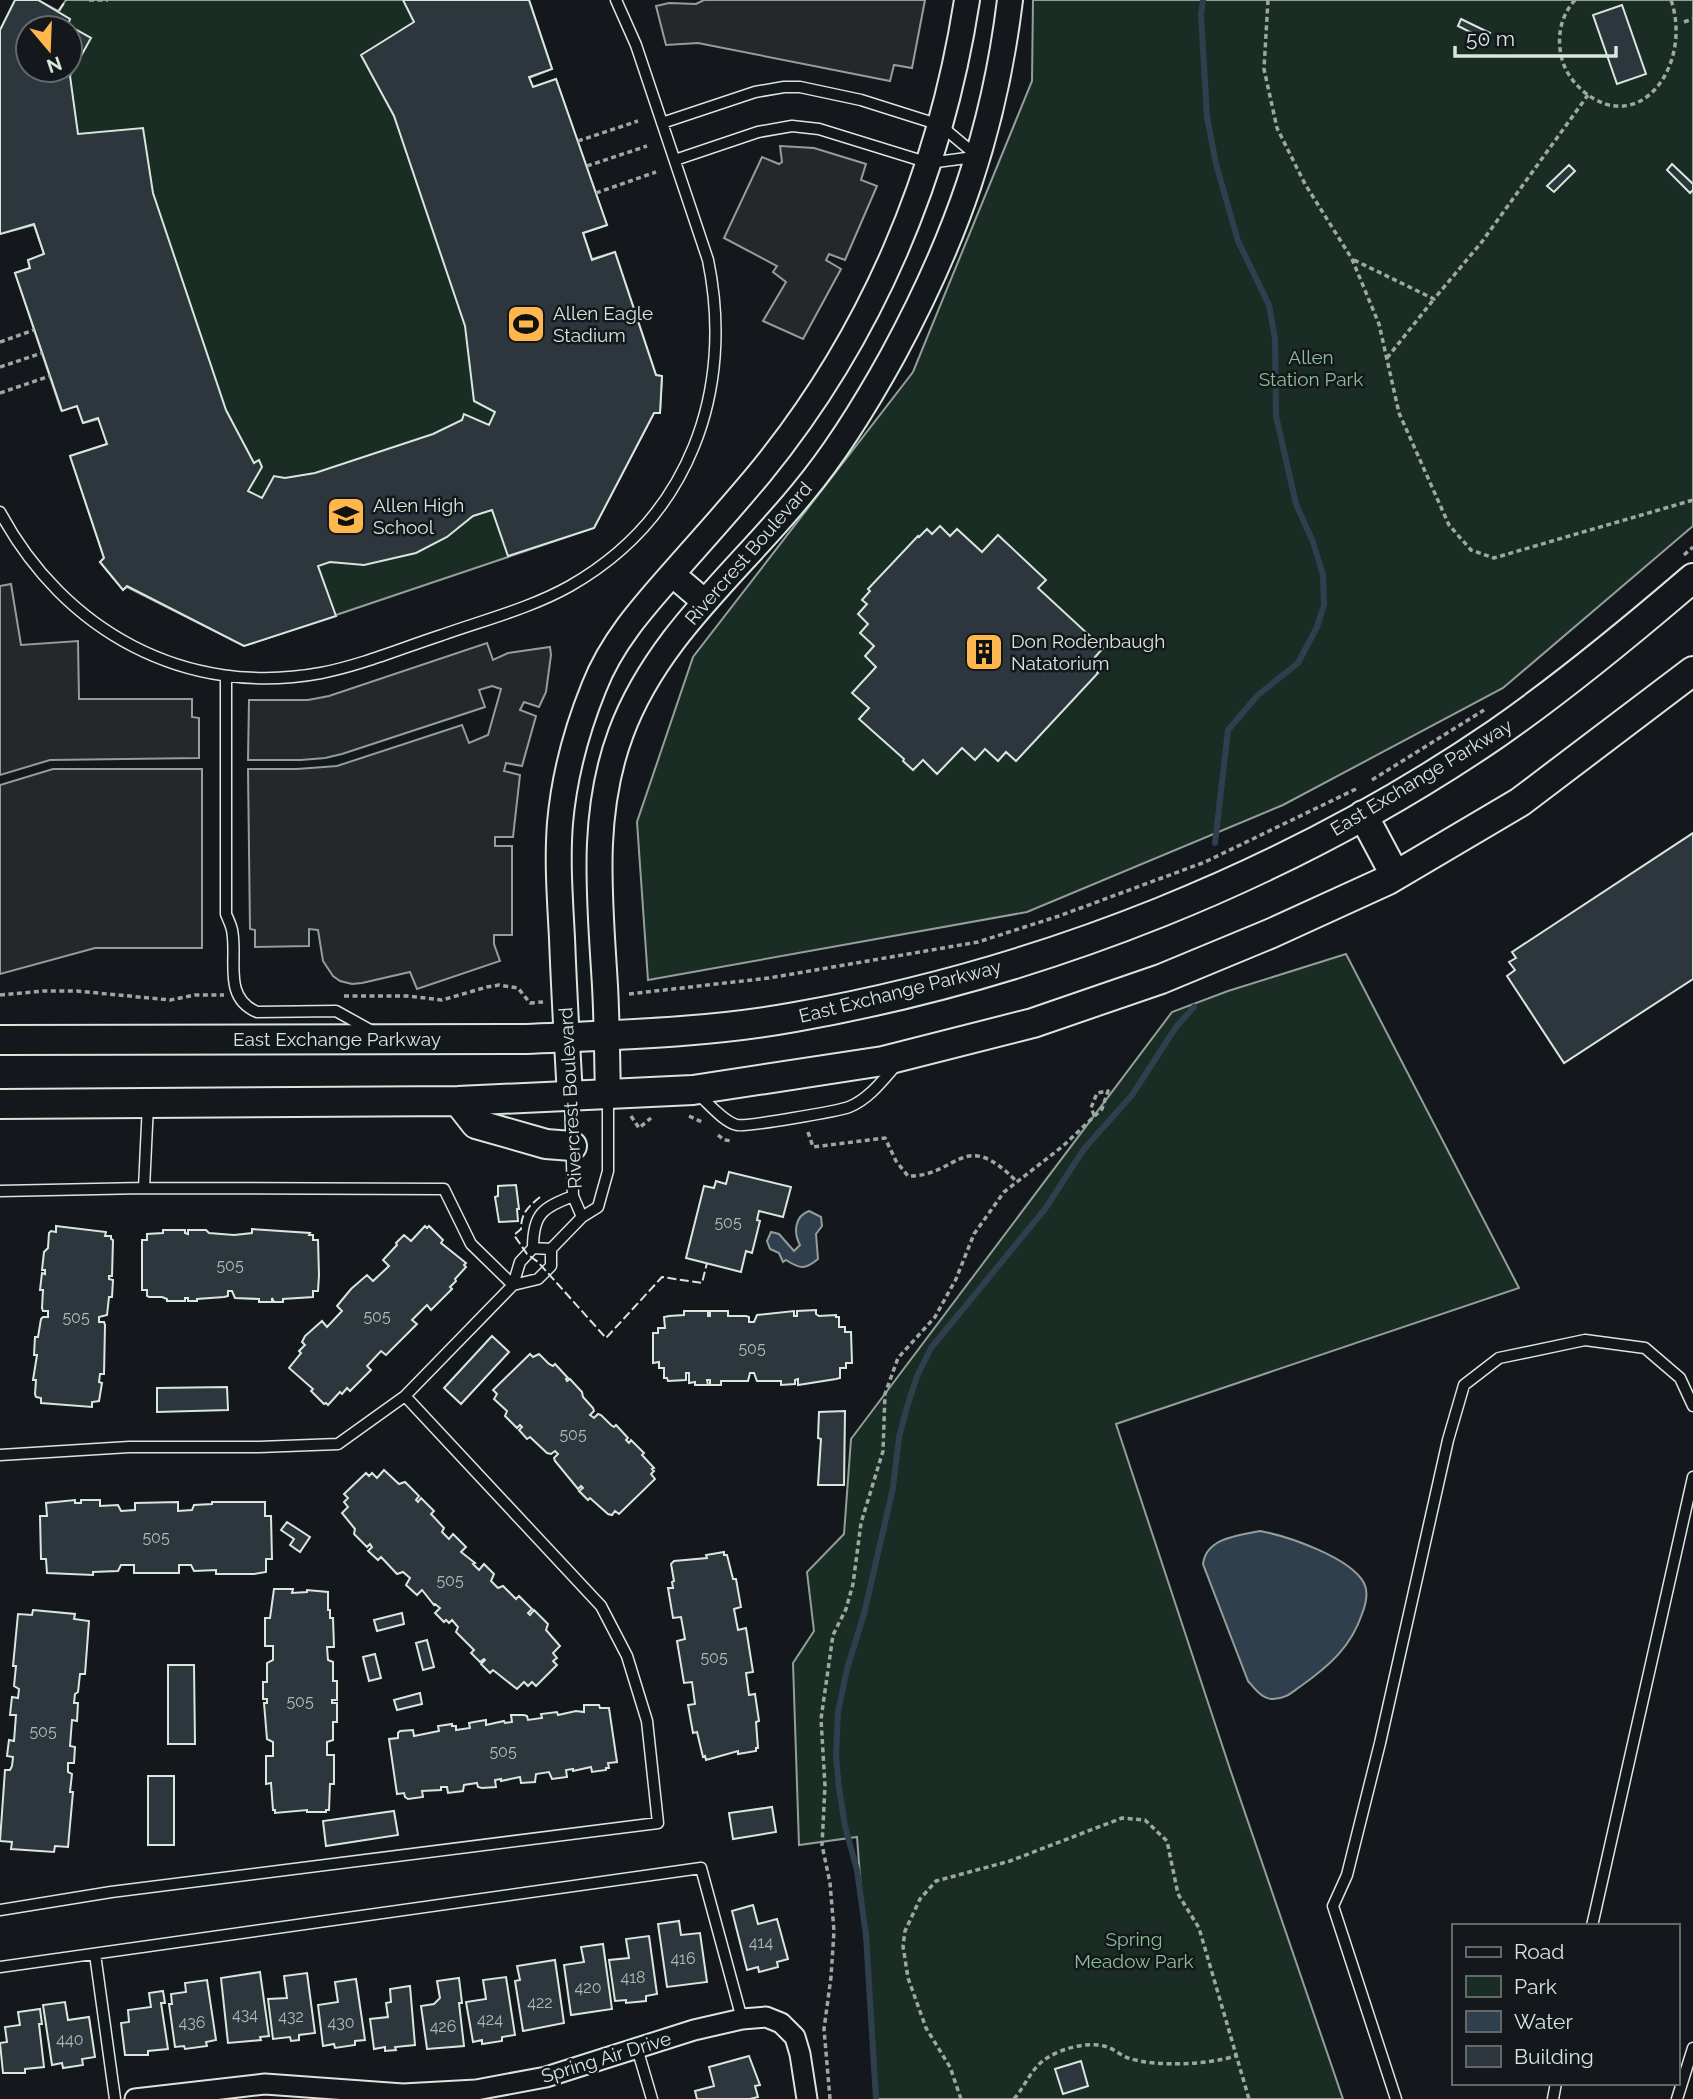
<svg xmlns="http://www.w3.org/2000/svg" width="1693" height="2099" font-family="Raleway,sans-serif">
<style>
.green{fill:#1a2d24;stroke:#939e99;stroke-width:2;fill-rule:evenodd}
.parking{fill:#24282b;stroke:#939e99;stroke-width:2}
.water{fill:#2f3f4d;stroke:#939e99;stroke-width:2}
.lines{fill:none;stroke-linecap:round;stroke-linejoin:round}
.stream{stroke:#2f3f4d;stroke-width:6}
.building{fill:#2c363c;stroke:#d8e6dc;stroke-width:2;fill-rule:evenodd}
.service-casing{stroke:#d8e6dc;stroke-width:13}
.minor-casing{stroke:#d8e6dc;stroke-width:23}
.tertiary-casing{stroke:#d8e6dc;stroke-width:28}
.secondary-casing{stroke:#d8e6dc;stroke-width:32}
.path{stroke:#9da8a2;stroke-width:3.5;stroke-dasharray:5 3.5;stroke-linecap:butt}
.service{stroke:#14181c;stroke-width:10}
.minor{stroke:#14181c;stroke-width:19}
.tertiary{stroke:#14181c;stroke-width:24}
.secondary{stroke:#14181c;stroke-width:28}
.fence{stroke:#d8e6dc;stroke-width:2;stroke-dasharray:9 3.5;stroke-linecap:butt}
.labels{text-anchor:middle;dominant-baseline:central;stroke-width:5;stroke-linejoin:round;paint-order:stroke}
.number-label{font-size:16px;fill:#adbab4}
.poi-label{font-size:19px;fill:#d8e6dc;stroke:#14181c;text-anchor:start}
.park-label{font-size:19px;fill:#8ac095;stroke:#14181c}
.street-label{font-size:19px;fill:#d8e6dc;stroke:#14181c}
</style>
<rect width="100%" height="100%" fill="#14181c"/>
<!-- green -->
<path class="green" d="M38 0 58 11 66 0H529L552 69 529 78 533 87 556 79 607 225 583 233 592 259 615 252 656 375 662 376 660 413H654L594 528 244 646 127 587 123 590 100 562 104 558 70 456 107 444 99 419 83 423 77 406 61 410 15 273 30 268 28 260 44 254 34 225 0 234V30ZM28 28H70V70H28Z
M1033 0H1693V526L1503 688 1283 805 1027 912 648 980 637 822 693 657 913 372 1032 81Z
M1346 954 1519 1288 1116 1424 1231 1772 1343 2099H877L857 1837 799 1845 793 1663 814 1631 807 1572 844 1534 851 1439 1172 1012 1228 991Z"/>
<!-- parking -->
<path class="parking" d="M704 0H925L912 68 894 65 890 81 698 43 666 45 656 6 669 3 696 4Z
M780 146 814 148 866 164 861 180 877 186 845 260 829 254 826 260 841 269 803 339 763 321 786 282 773 272 777 266 724 238 762 157 779 164 782 162Z
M11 584 21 645 78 641 79 699H192V717L199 718V758L50 760 0 775V586Z
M487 643 493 660 508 653 550 647 551 655 546 692 539 707 524 702 520 710 536 716 522 766 506 763 504 771 520 775 513 837H495V846H512V935H494V944L500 961 417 989 410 972 362 983 352 984 340 981 333 976 323 961 318 930 309 929V946L255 947V930L250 929 248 769H297L337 766 462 725 469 743 488 735 501 689 492 686 479 690 485 707 342 754 325 758 301 760H248L249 700H308L329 696Z
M53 769H202V948H95L0 974V785Z"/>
<!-- water -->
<path class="water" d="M809 1211 821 1217 822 1226 816 1234 818 1259C805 1270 800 1269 786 1260L783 1262 779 1253 770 1249 767 1241 771 1232 779 1234 794 1251 800 1245C793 1232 795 1216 809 1211Z
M1260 1531C1287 1536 1350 1557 1364 1583 1369 1593 1366 1604 1362 1614 1351 1647 1329 1666 1301 1686 1292 1692 1286 1699 1273 1699 1262 1699 1255 1689 1248 1681L1203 1564C1206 1538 1239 1535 1260 1531Z"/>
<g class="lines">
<!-- stream -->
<path class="stream" d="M1203 0 1201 15 1207 117 1216 164 1238 241 1269 305 1275 339 1276 416 1296 504 1313 542 1323 575 1324 605 1317 627 1298 663 1258 695 1228 730 1215 843
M876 2099 866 1935 857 1870 845 1826 839 1788 836 1756 838 1712 847 1669 864 1614 893 1488 899 1437 907 1407 917 1376 931 1348 1045 1209 1084 1149 1132 1095 1176 1027 1194 1007"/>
</g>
<!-- building -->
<path class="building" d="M15 0H38L70 19 68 25 91 38 70 76 78 134 143 128 153 193 226 410 254 463 259 460 262 467 248 491 262 498 274 476 285 478 315 473 433 434 462 420 464 414 489 425 495 412 474 401 465 326 394 116 361 55 414 22 403 0H529L552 69 529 77 533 87 556 79 607 225 583 233 592 260 615 252 656 375 662 376 660 413H654L594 528 508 556 492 510 473 516 447 537 416 553 364 565 330 562 318 566 336 616 244 646 127 586 123 590 100 562 104 558 70 456 107 444 98 418 83 423 77 406 62 411 15 273 30 268 28 260 44 254 34 224 0 234V30ZM28 28H70V70H28Z
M1622 5 1646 74 1617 84 1593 15Z
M1461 19 1490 33 1486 40 1458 26Z
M1672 164 1693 184V190L1690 193 1667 170Z
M1569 165 1575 171 1554 192 1547 186Z
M940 526 950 536 957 529 982 552 998 535 1046 580 1038 588 1103 648 1089 664 1098 673 1016 761 1006 752 998 761 985 749 975 760 962 748 937 774 923 760 913 770 903 761 904 759 859 719 869 708 852 693 876 667 865 656 874 646 860 633 868 624 858 614 867 604 862 600 870 591 868 589 918 536 919 537 927 529 932 534Z
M1693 833V979L1564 1063 1507 976 1515 970 1509 962 1516 958 1512 952Z
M729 1172 791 1187 783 1217 759 1211 757 1220 760 1221 752 1253 746 1251 741 1272 686 1258 704 1186 714 1188 716 1181 726 1184Z
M516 1185 519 1209H517L518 1221 499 1222 495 1197 498 1196V1186Z
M56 1226 106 1232 105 1236H111V1239L113 1240 112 1276H109V1279L113 1280 112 1297H109L107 1315 99 1317V1322H104L105 1325 104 1374H100L99 1382 102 1383 99 1401 92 1402V1407L41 1403V1398L36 1397 35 1394 36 1380H33L37 1355H34L35 1337H38L41 1319 43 1317H48V1311H43L42 1308 43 1290H40L42 1273 45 1274V1270H42L44 1252 48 1248 49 1233 51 1231 56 1232Z
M425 1226 427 1228 429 1226 443 1240 441 1243 466 1263 464 1265 466 1267 455 1279 456 1281 450 1287 452 1289 431 1310 427 1305 412 1320 417 1324 386 1355 381 1351 367 1366 371 1370 350 1391 347 1388 342 1394 340 1392 328 1405 326 1403 324 1404 311 1391 313 1389 289 1368 301 1353 299 1351 305 1345 302 1342 305 1336 322 1321 327 1327 342 1311 337 1306 351 1289 367 1275 373 1281 389 1266 383 1260 397 1245 396 1243 404 1235 411 1241Z
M252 1229 310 1233 309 1235H313V1240H318L319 1275 318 1291H313V1297L283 1299V1302H274L272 1298V1302H259V1299L235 1298 232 1291H228V1296L224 1297 197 1299V1301H188V1298H185V1301H167V1299L162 1297H149L147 1296V1290H142V1240H147V1234L163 1233V1230H185V1233L188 1234V1230H206L209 1233 234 1235 252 1233Z
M816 1310V1314L819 1316 836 1315V1317H839V1327H845V1332H851L852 1363H846V1368H840V1378L836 1379 798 1385V1379L795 1380V1384L781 1385V1381H757L754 1373H750L748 1381H721V1385H710V1380H707L708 1385H695V1382L689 1383V1373H686V1380L668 1381 667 1378H664V1368H659V1362L653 1363V1333H658V1328H665L664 1317 669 1316 684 1315V1311H708V1316H710V1311H728V1316H746L749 1317V1322H754L757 1315 794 1311V1316H797V1311Z
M492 1336 509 1352 461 1404 444 1388Z
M530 1354 533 1357 539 1354 549 1364 553 1366 555 1364 568 1378 566 1379 567 1381 570 1379 582 1392 583 1397 593 1408 594 1411 590 1415 594 1418 598 1414 601 1415 611 1425 614 1427 616 1425 628 1438 626 1440 629 1443 631 1440 644 1453 642 1455 654 1468 652 1469 654 1471 651 1474 655 1479 619 1514 615 1511 612 1515 608 1514 590 1498 588 1500 579 1491 583 1488 581 1486 578 1489 555 1461 554 1458 558 1454 555 1451 551 1454 547 1453 530 1437 527 1439 519 1430 522 1427 520 1425 517 1428 505 1416 507 1411 494 1399 497 1394 493 1390Z
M227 1387 228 1410 157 1412V1388Z
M845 1411 844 1485H818L821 1439 818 1438 819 1412Z
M384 1470 399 1484 405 1482 419 1496 416 1500 418 1502 421 1498 434 1511 431 1514 444 1528 442 1532 449 1539 453 1534 466 1547 461 1552 475 1563 473 1564 479 1570 484 1564 494 1574 491 1581 498 1588 503 1586 516 1599 519 1596 532 1609 528 1613 530 1615 534 1610 548 1624 546 1630 560 1646 553 1653 557 1658 553 1661 557 1665 536 1686 532 1682 528 1686 524 1682 517 1689 493 1670 490 1673 481 1664 485 1660 484 1659 480 1662 471 1653 474 1650 456 1632 458 1627 452 1620 449 1623 446 1620 444 1622 435 1613 440 1608 435 1604 434 1605 422 1590 417 1595 406 1585 410 1578 403 1572 397 1574 381 1557 378 1560 368 1551 372 1547 370 1544 367 1547 354 1534 355 1529 342 1513 348 1507 344 1502 348 1498 344 1494 366 1473 369 1476 372 1473 377 1478Z
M75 1500V1503H81V1500H100V1506L118 1505 121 1511 135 1510V1503L178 1502V1511L192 1510 194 1505 212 1504V1502H265V1516H271L272 1559H266V1572L254 1574H216V1570L194 1571 191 1565H179V1573H134V1565H121L118 1571 93 1572V1575L47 1573 46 1559H41L40 1516H47L46 1503Z
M287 1522 310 1537 300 1552 290 1545 294 1539 281 1530Z
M724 1552V1555H727L733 1579H736L741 1607 734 1609 738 1630 746 1628 753 1672 746 1673 749 1695 755 1694 759 1721 756 1722 758 1748H756V1751L738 1754V1751L706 1760 705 1756 703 1757 697 1732 693 1733 688 1705 695 1704 692 1682 684 1683 677 1641 685 1639 681 1617 673 1618 668 1588H673L672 1582 674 1581 671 1564 674 1561 707 1558 706 1555Z
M274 1589H293L292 1593 307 1592V1590L328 1592V1610H330V1618H333L334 1647H327L328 1660 333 1662V1681H337V1700H332V1703H337V1722H333V1740L327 1742V1755H334V1784H330L329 1810H326V1812H307V1810L275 1813V1810H273L271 1783 266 1784V1756H273V1742L267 1739 264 1703H267V1699H263V1682H267V1663L273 1660V1646H265V1618H270Z
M33 1610 75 1614 74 1619 89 1621 85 1674H80L78 1692 75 1694 74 1703H78L77 1721 72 1720 70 1746 75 1747 74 1763H68V1772L72 1774 70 1792H73L68 1847 55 1846 54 1852 11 1849 12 1842 0 1841 5 1770H10L12 1766 13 1757 7 1756 9 1740 14 1741 16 1715H10L12 1697 18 1698 19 1689 14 1686 16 1666H13L18 1614 32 1615Z
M402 1613 404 1624 377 1631 374 1620Z
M427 1640 434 1667 423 1670 416 1643Z
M375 1654 381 1678 369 1681 363 1657Z
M168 1665H194L195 1744H168Z
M420 1693 422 1704 397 1710 394 1700Z
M584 1705H599L600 1708H609L617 1762 608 1763 609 1768H606V1770L592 1772 591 1767 573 1771V1769L566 1770 567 1777 552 1779 549 1772 536 1774 535 1782 521 1783 520 1777 501 1781V1779L495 1780 496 1787 482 1788 478 1787 477 1783 464 1785 463 1791 448 1793 447 1787H441V1790L422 1791 423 1797 408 1799 405 1797 404 1793 397 1794 389 1739 398 1738V1733L400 1731 413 1730 414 1736 439 1731 438 1726 452 1724V1726H456V1730L470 1728 469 1723 474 1722 486 1720V1725L504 1721 505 1723 512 1722 511 1715H524L527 1716 528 1720 542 1718 541 1714 557 1712 558 1715 576 1711 584 1712Z
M148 1776H174V1845H148Z
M772 1807 776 1832 733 1839 729 1813Z
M394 1811 398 1835 326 1846 323 1821Z
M753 1905 758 1924 777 1919 788 1959 777 1962 778 1967 759 1972 758 1967 747 1970 732 1911Z
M679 1921 681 1935 700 1933 707 1982 667 1987 658 1924Z
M649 1936 657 1994 646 1996V2001L626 2003V2000L615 2001 609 1960 629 1958 626 1939Z
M603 1944 612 2009 571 2015 564 1965 584 1962 581 1947Z
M555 1960 564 2023 523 2031 515 1981 520 1980 517 1966Z
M260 1972 269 2036 260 2037 261 2040 228 2043 221 1978Z
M307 1973 315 2033 299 2035V2040L291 2041 290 2037 273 2039 268 1999 287 1998 284 1976Z
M506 1977 515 2035 502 2037V2041L482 2044V2040L473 2042 466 2002 486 1999 483 1980Z
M459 1978 462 2003H459L464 2046 427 2049 421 2006 434 2004 440 1998 437 1981Z
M356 1979 365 2040 355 2041V2045L335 2048 334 2044 323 2046 318 2005 338 2002 335 1982Z
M207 1980 216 2040 206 2042 207 2046 185 2049 184 2046 175 2047 169 2004H172L171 1994 186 1992 185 1983Z
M410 1986 415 2045 395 2047 396 2050 385 2051V2047L374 2049 370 2019 388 2017 386 2003 391 2002 390 1989Z
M163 1991 165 2003H161L168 2049 148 2051V2055H125L121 2023 129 2022 128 2010 151 2007 149 1993Z
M65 2002 68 2020 89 2017 95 2057 82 2059 83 2065 63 2068 62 2063 52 2065 43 2005Z
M40 2009 42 2024H39L44 2067 25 2069V2073H3L0 2043 7 2042 5 2027 20 2025 18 2012Z
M749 2056 760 2085 755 2086 758 2097 750 2099H697L695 2091 714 2086 709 2067Z
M1081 2061 1088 2086 1063 2094 1055 2069Z"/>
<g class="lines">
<defs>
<path id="service" d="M662 123 755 92 784 87H800L861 100 940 125 976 155
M675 160 758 132 792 126 819 129 929 163 974 157
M0 512C64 631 185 698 321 673 362 665 402 648 442 635 484 620 531 608 570 586 689 518 735 391 708 260L636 45 616 0
M226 676V914C228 919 231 925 232 930 238 959 222 997 257 1012L336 1011 372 1031
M699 1095C709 1104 724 1122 737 1125 746 1127 839 1111 849 1107 869 1099 883 1080 897 1064
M570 1097 573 1196 582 1217
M144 1188 148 1104
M0 1191 144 1188 444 1189 471 1244 513 1285
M533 1248C533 1213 543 1208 573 1196
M513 1285 538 1279 551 1266V1249L582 1217 598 1207 608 1171V1096
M0 1455 129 1447H259L338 1444 405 1396
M0 1910 111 1892 658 1823 647 1721 627 1656 601 1606 405 1396 513 1285 520 1262 533 1248 551 1249
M1592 1926 1693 1477
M95 1954 115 2099
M0 1967 701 1868 742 2019
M637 2048 652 2099
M1396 2099 1333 1906 1347 1875 1380 1743 1448 1440 1464 1385 1499 1358 1585 1340 1645 1348 1680 1378 1693 1406
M1553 2099 1556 2083
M1677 2099 1693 2048"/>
<path id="minor" d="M135 2099 265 2084 403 2094 476 2090 546 2077 694 2030 742 2019 766 2017 781 2023 795 2037 800 2054 807 2099"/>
<path id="tertiary" d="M672 574 705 602
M608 1095C607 1059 607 1022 605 986 600 900 590 816 621 733 657 636 739 571 803 492 838 450 866 404 893 355 956 239 994 132 1010 0
M570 1096C567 1043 564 991 562 938 560 900 557 861 560 823 564 778 577 729 594 687 611 643 642 608 673 573 702 540 732 507 760 473 872 336 940 174 967 0"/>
<path id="secondary" d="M1363 815 1395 875
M0 1040 526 1039C615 1035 707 1033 795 1017 1043 973 1288 876 1496 734 1565 686 1629 633 1693 578
M458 1101 476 1124 546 1144 572 1146
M0 1104 458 1101 693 1090 883 1061 1033 1023 1161 979 1272 933 1388 880 1520 802 1693 671"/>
</defs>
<!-- service casing -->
<use href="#service" class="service-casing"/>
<!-- minor casing -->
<use href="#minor" class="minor-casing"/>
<!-- tertiary casing -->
<use href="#tertiary" class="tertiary-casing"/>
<!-- secondary casing -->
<use href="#secondary" class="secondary-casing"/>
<!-- path -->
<path class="path" d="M89 0H108
M1268 0 1264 69 1277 128 1305 184 1352 259 1379 324 1399 413 1449 525 1471 550 1494 558 1693 500
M1575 0C1561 15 1557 36 1561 55 1564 70 1572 81 1583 91 1640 139 1693 64 1671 0
M1684 22 1693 19
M578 141 638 121
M587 166 647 146
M596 193 656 172
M1354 260 1434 299 1481 243 1588 95
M0 342 34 330
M1387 358 1434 299
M0 367 42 353
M0 393 50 376
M1684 555 1693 547
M1372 780 1484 710
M629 994 769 978 978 942 1059 916 1205 862 1356 789
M0 995 43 991H77L170 1000 195 995H224
M344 996H407L442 1000 487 987 499 985 518 988 530 1003 543 1002
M631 1116 639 1128 651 1118
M689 1116 704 1123
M808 1132 813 1147 885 1138 896 1161 908 1176C958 1177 963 1126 1017 1182
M718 1135 724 1140 733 1141
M830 2099 824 2029 831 1977 834 1931 830 1883 822 1845 825 1786 821 1719 833 1635 846 1609 853 1584 861 1523 883 1451 885 1394 898 1358 935 1317 956 1279 974 1234 1004 1192 1063 1146 1102 1109 1108 1091 1097 1093 1091 1108 1095 1117
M961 2099 950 2067 926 2028 908 1978 903 1946 905 1931 920 1899 936 1881 1010 1861 1122 1818 1145 1820 1167 1841 1178 1894 1199 1928 1249 2099
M1014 2099C1026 2085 1031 2068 1047 2058 1063 2048 1086 2042 1104 2046 1113 2048 1120 2055 1128 2058 1156 2067 1207 2065 1235 2056"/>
<!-- service -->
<use href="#service" class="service"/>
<!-- minor -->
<use href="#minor" class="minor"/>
<!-- tertiary -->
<use href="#tertiary" class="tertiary"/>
<!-- secondary -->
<use href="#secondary" class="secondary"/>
<!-- fence -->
<path class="fence" d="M59 11 66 0
M540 1197C528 1207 521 1213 521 1229L514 1235 527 1254 538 1262 606 1338 662 1277 702 1283 707 1263"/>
</g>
<!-- icons -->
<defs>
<symbol id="stadium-square" viewBox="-11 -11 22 22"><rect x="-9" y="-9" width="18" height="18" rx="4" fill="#ffb74d" stroke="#14181c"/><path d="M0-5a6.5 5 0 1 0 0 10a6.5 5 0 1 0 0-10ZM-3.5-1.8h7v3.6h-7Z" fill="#111"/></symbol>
<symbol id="school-square" viewBox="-11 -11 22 22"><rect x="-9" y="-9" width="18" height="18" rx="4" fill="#ffb74d" stroke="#14181c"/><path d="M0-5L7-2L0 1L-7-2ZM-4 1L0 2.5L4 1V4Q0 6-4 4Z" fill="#111"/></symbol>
<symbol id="building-square" viewBox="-11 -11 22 22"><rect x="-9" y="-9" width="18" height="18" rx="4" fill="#ffb74d" stroke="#14181c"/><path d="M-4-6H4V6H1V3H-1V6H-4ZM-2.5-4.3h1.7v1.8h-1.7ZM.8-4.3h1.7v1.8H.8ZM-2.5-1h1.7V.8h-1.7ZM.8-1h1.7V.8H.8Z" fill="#111"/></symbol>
</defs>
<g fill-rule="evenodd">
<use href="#stadium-square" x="504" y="302" width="44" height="44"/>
<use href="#school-square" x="324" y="494" width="44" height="44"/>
<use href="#building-square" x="962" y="630" width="44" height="44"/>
</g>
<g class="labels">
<!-- number labels -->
<g class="number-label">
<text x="728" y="1222">505</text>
<text x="230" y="1265">505</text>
<text x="377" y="1316">505</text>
<text x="76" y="1317">505</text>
<text x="752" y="1348">505</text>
<text x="573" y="1434">505</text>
<text x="156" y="1537">505</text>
<text x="450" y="1580">505</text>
<text x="714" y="1657">505</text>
<text x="300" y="1701">505</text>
<text x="43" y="1731">505</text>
<text x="503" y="1751">505</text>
<text x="761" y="1942">414</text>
<text x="683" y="1958">416</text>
<text x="633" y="1977">418</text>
<text x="588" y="1987">420</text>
<text x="540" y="2002">422</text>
<text x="245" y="2014">434</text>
<text x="291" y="2016">432</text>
<text x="490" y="2019">424</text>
<text x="192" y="2022">436</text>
<text x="341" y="2022">430</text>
<text x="443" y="2026">426</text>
<text x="70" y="2039">440</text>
</g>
<!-- poi labels -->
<g class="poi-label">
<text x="553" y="313">Allen Eagle<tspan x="553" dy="22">Stadium</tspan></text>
<text x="373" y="505">Allen High<tspan x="373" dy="22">School</tspan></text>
<text x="1011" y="641">Don Rodenbaugh<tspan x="1011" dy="22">Natatorium</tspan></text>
</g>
<!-- park labels -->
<g class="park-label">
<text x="1311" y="357">Allen<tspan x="1311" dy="22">Station Park</tspan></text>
<text x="1134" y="1939">Spring<tspan x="1134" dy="22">Meadow Park</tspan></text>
</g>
<!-- street labels -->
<g class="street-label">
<text transform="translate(748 553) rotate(-49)">Rivercrest Boulevard</text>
<text transform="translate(1421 777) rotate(-31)">East Exchange Parkway</text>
<text transform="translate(900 991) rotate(-14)">East Exchange Parkway</text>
<text x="337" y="1039">East Exchange Parkway</text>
<text transform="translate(570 1098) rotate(-93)">Rivercrest Boulevard</text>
<text transform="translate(606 2057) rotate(-17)">Spring Air Drive</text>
</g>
</g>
<!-- legend -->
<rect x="1452" y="1924" width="228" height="161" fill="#14181c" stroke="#626a69" stroke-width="2"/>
<rect x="1466" y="1947" width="35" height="10" fill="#14181c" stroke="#626a69" stroke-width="2"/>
<text x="1514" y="1959" font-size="21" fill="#d8e6dc">Road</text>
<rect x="1466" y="1976" width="35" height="21" fill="#1a2d24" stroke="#626a69" stroke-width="2"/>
<text x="1514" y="1994" font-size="21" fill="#d8e6dc">Park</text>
<rect x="1466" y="2011" width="35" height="21" fill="#2f3f4d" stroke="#626a69" stroke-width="2"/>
<text x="1514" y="2029" font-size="21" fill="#d8e6dc">Water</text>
<rect x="1466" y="2046" width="35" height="21" fill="#2c363c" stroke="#626a69" stroke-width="2"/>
<text x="1514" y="2064" font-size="21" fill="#d8e6dc">Building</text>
<!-- north arrow -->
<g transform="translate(49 49) rotate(161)"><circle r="33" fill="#14181c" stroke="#626a69" stroke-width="2"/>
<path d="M0-5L12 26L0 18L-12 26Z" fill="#ffb74d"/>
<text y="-10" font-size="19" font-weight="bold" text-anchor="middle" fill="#d8e6dc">N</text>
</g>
<!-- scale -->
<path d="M1455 46v10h161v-10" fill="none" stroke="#d8e6dc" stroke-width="3.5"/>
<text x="1466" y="46" font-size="21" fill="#d8e6dc" stroke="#14181c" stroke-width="5" paint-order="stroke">50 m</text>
</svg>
